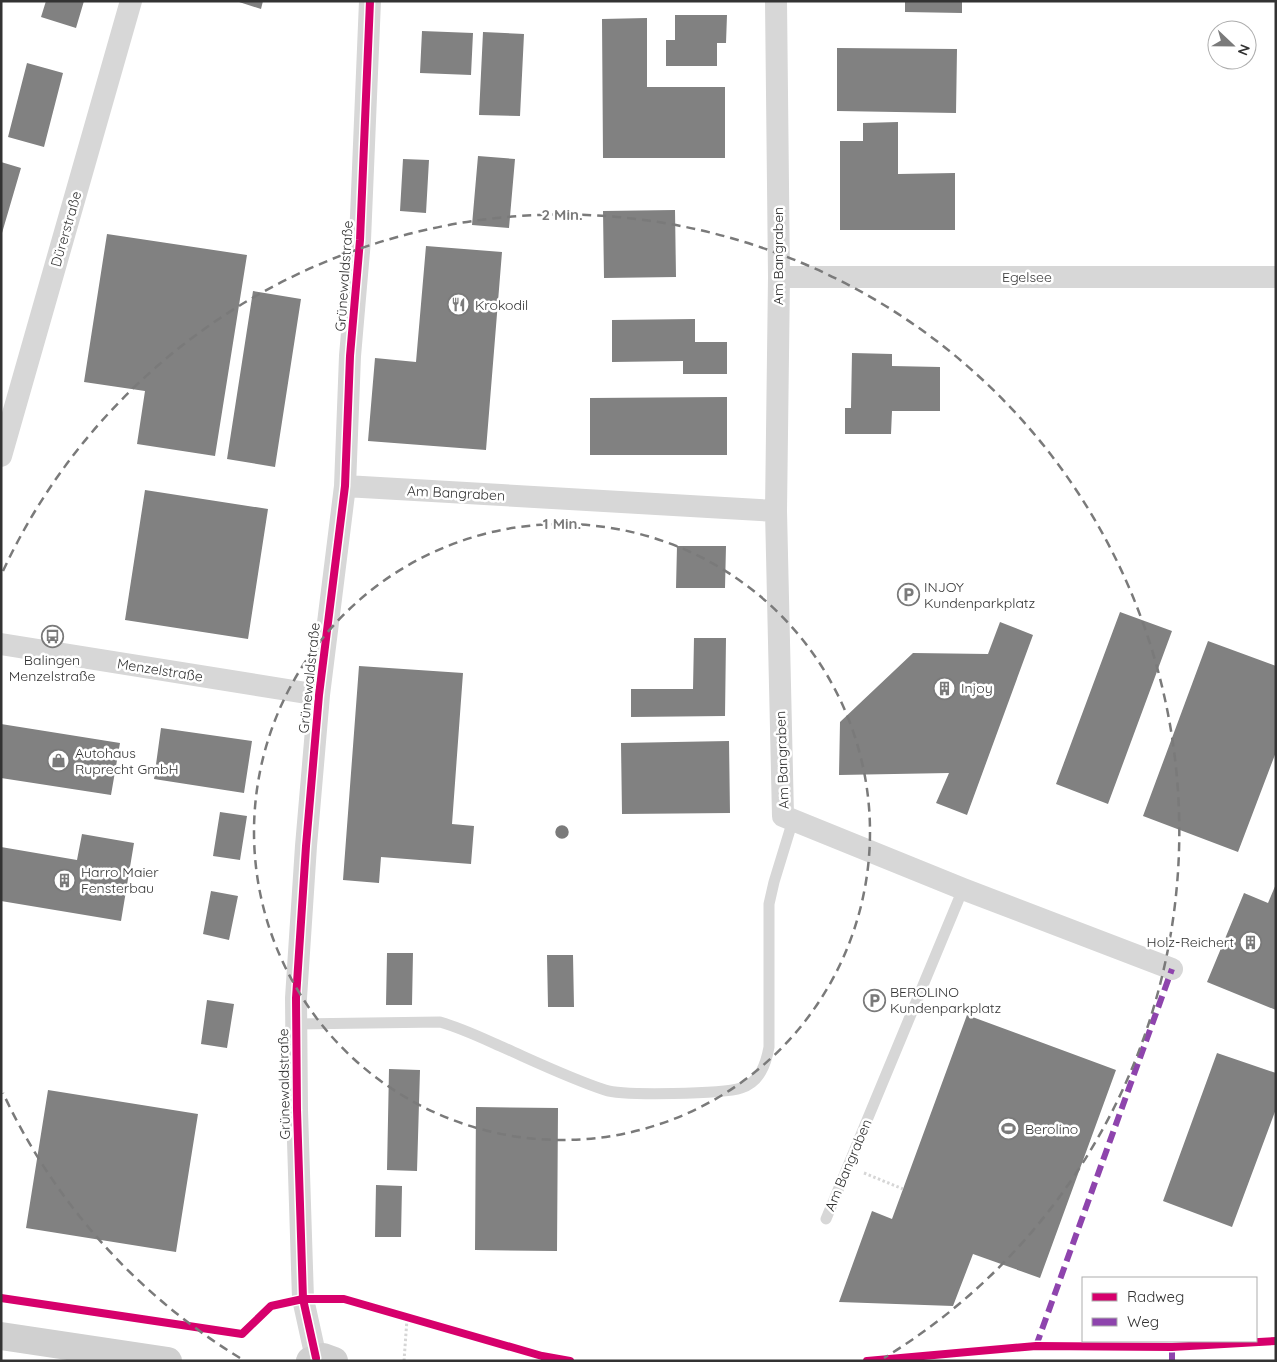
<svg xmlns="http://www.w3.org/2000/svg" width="1277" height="1362" font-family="Quicksand,sans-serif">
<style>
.building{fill:#818181}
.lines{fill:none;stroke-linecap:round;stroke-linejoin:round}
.path{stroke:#d6d6d6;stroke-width:3;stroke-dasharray:2.5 2.5;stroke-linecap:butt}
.service{stroke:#d7d7d7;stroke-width:11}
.minor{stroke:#d7d7d7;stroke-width:22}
.secondary{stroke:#d0d0d0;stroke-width:28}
.quiet{stroke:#8e44ad;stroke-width:6;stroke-dasharray:12 6;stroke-linecap:butt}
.cycleway-casing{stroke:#fff;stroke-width:11}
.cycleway{stroke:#d6006c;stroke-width:8}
.ring{fill:none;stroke:#7a7a7a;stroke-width:2.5;stroke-dasharray:9 6}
.labels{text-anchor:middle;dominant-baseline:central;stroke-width:5;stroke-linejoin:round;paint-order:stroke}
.street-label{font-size:14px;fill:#333;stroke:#fff}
.poi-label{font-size:14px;fill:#333;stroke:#fff;text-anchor:start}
.centre{fill:#7a7a7a;stroke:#fff;stroke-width:2.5}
.ring-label{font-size:15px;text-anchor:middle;font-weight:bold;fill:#7a7a7a;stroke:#fff;stroke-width:5;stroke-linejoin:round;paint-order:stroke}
</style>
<rect width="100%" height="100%" fill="#fff"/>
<!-- building -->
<path class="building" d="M46 1H84L76 28 41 17Z
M236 1H263L261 9Z
M905 1H962V13L905 12Z
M675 15H727L726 43H717V66H666V40H675Z
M647 18V87H725V158H603L602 19Z
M422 31 473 33 471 75 420 73Z
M483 32 524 34 520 116 479 115Z
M837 48 957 49 956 113 837 111Z
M27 63 63 73 44 147 8 137Z
M898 122V174L955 173V230H840V141H863V123Z
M478 156 515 159 509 228 472 225Z
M403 159 429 160 426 213 400 211Z
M1 162 21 168 2 233H1Z
M675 210 676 277 604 278 603 211Z
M107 234 247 255 215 456 137 444 145 391 84 382Z
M426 246 502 252 486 450 368 441 375 358 416 362Z
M253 291 301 299 275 467 227 459Z
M695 319V342H727V374H683V361L612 362V320Z
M852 353 892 354V366L940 367V411H892L891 434H845V408H851Z
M727 397V455H590V398Z
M145 490 268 509 248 639 125 620Z
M677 546H726L725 588H676Z
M1120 612 1172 631 1108 804 1056 784Z
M1000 622 1033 635 967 815 936 803 949 773 839 775 840 722 913 653 988 654Z
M694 638H726L725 716 631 717V689H693Z
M1208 641 1276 666V752L1238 852 1143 816Z
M359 666 463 673 452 824 474 826 471 864 381 857 379 883 343 880Z
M1 724 120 743 111 795 1 778Z
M161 728 252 741 244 793 154 779Z
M729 741 730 813 622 814 621 743Z
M220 812 247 816 240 860 213 856Z
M82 834 134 843 121 921 1 901V847L77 860Z
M1276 884V1010L1207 982 1244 893 1268 903Z
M211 891 238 896 229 940 203 934Z
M387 953H413L412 1005H386Z
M547 955H573L574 1007H548Z
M207 1000 234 1004 227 1048 201 1044Z
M967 1015 1116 1070 1040 1278 973 1254 953 1306 839 1302 872 1211 892 1219Z
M1217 1053 1276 1073V1109L1232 1227 1163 1201Z
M389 1069 420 1070 417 1171 387 1170Z
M48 1090 198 1114 176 1252 26 1228Z
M476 1107 558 1108 557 1251 475 1250Z
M376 1185 402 1186 401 1237H375Z"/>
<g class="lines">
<!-- path -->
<path class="path" d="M864 1173 903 1189
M404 1361 407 1319"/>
<!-- service -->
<path class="service" d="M296 1024 440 1022C461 1028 480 1037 500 1046 534 1061 569 1078 605 1090 622 1096 723 1094 741 1088 760 1082 766 1064 769 1047V904L774 882 793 820
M826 1219 963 889"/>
<!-- minor -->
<path class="minor" d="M779 277H1276
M1 456 131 1
M345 486 776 511 779 277 776 1
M776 511 783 816 963 889 1172 969
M1 644 319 695
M316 1358 303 1299 297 1110 296 998 306 846 319 695 345 486 350 356 360 240 370 1"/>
<!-- secondary -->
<path class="secondary" d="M1 1336 168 1361
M310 1361 323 1357 334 1361"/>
<!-- quiet -->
<path class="quiet" d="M1036 1346 1172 969
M1172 1361V1347"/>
<defs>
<path id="cycleway" d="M1 1298 242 1334 271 1306 303 1299H344L542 1356 570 1361
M316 1358 303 1299 297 1110 296 998 306 846 319 695 345 486 350 356 360 240 370 1
M867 1361 1036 1346 1172 1347 1276 1341"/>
</defs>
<!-- cycleway casing -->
<use href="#cycleway" class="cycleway-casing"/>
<!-- cycleway -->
<use href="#cycleway" class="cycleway"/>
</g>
<!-- distance rings -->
<g class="ring">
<circle cx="562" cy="832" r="308"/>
<path d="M240 1358A617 617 0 0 1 3 1093M3 571A617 617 0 1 1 884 1358"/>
</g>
<!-- icons -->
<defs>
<symbol id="restaurant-ring" viewBox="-11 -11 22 22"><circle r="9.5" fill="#fff" stroke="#7a7a7a" stroke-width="1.5"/><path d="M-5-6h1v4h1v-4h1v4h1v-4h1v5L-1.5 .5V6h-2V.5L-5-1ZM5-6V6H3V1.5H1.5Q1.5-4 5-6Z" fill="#7a7a7a"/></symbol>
<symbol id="parking-ring" viewBox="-11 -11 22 22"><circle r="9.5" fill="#fff" stroke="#7a7a7a" stroke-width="1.5"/><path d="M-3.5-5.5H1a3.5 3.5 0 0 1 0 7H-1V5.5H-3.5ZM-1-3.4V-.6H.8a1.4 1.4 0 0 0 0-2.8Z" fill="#7a7a7a"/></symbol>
<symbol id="bus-ring" viewBox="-11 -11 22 22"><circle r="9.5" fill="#fff" stroke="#7a7a7a" stroke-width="1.5"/><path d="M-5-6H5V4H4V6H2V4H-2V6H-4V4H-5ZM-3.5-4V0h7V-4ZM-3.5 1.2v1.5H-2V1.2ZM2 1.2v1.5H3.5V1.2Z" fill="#7a7a7a"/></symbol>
<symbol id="building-ring" viewBox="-11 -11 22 22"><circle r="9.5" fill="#fff" stroke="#7a7a7a" stroke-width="1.5"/><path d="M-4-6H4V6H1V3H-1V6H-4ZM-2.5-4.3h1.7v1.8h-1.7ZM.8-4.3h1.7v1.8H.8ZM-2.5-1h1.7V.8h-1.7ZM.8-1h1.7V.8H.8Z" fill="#7a7a7a"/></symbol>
<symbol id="shop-ring" viewBox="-11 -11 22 22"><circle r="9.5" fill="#fff" stroke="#7a7a7a" stroke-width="1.5"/><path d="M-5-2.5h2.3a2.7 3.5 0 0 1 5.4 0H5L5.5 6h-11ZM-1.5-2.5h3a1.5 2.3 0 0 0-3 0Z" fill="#7a7a7a"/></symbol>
<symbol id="stadium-ring" viewBox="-11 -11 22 22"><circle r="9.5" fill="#fff" stroke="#7a7a7a" stroke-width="1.5"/><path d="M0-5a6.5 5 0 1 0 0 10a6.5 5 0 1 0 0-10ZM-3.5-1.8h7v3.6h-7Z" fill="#7a7a7a"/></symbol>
</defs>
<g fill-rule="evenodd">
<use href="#restaurant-ring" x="446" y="292" width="25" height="25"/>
<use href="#parking-ring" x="896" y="582" width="25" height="25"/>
<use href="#bus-ring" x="40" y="624" width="25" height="25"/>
<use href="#building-ring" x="932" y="676" width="25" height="25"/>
<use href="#shop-ring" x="46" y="748" width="25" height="25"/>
<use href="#building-ring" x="52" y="868" width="25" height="25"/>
<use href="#building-ring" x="1238" y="930" width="25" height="25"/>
<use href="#parking-ring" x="862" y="988" width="25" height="25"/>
<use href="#stadium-ring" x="996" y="1116" width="25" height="25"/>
</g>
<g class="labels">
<!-- street labels -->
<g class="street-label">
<text transform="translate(66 229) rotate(-74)">Dürerstraße</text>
<text transform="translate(778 256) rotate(-90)">Am Bangraben</text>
<text transform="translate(344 276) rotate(-86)">Grünewaldstraße</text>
<text x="1027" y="277">Egelsee</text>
<text transform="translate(456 493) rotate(3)">Am Bangraben</text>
<text transform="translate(160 670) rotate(9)">Menzelstraße</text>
<text transform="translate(309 678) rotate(-84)">Grünewaldstraße</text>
<text transform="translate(782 760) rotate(-92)">Am Bangraben</text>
<text transform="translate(284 1084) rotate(-91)">Grünewaldstraße</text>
<text transform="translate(848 1165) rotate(-67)">Am Bangraben</text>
</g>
<!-- poi labels -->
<g class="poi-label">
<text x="475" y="305">Krokodil</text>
<text x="924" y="587">INJOY<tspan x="924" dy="16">Kundenparkplatz</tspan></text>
<text x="52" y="660" text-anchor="middle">Balingen<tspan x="52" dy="16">Menzelstraße</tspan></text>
<text x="961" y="688">Injoy</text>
<text x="75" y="753">Autohaus<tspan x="75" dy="16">Ruprecht GmbH</tspan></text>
<text x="81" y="872">Harro Maier<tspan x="81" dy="16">Fensterbau</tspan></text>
<text x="1234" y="942" text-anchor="end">Holz-Reichert</text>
<text x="890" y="992">BEROLINO<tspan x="890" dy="16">Kundenparkplatz</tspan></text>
<text x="1025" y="1129">Berolino</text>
</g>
</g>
<circle cx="562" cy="832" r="8" class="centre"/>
<g class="ring-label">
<text x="562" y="220">2 Min.</text>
<text x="562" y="529">1 Min.</text>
</g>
<!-- border -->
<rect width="1277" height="1362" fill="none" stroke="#333333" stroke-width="5"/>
<!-- legend -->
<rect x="1082" y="1277" width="175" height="65" fill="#ffffff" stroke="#adadad"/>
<rect x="1092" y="1293" width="25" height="8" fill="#d6006c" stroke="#adadad"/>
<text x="1127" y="1302" font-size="15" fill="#333333">Radweg</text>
<rect x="1092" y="1318" width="25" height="8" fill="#8e44ad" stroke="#adadad"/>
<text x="1127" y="1327" font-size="15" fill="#333333">Weg</text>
<!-- north arrow -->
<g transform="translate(1232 45) rotate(112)"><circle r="24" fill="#ffffff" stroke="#adadad"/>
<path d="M0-4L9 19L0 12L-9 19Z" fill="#7a7a7a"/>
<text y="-8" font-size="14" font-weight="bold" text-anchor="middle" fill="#333333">N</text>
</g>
</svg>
